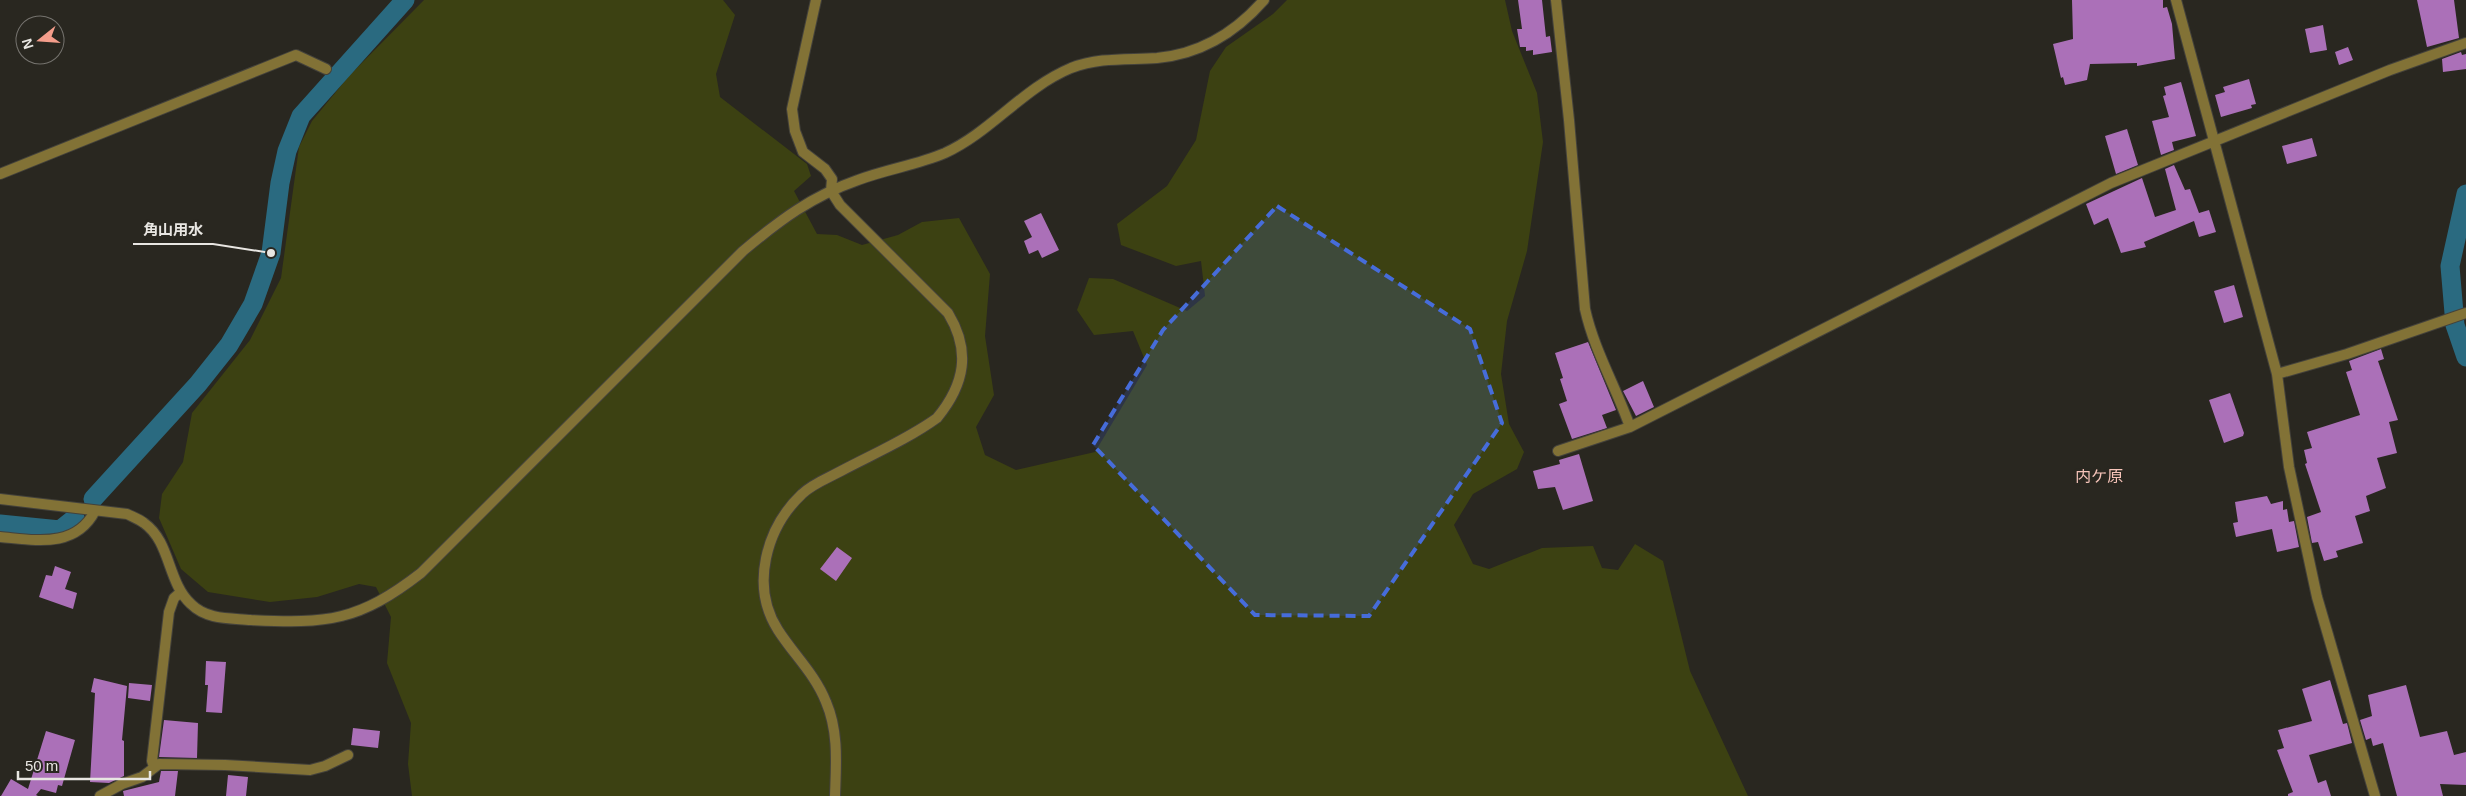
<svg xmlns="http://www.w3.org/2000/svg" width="2466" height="796" font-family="Arial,'Noto Sans JP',sans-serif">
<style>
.green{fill:#3c4112}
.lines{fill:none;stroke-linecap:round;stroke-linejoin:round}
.canal{stroke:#2a6a80;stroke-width:19}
.building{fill:#ab70b8}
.street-casing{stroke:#44423b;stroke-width:12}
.street{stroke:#827236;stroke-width:10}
.marked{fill:#466cda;fill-opacity:0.2;stroke:#466cda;stroke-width:4;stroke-dasharray:10 6;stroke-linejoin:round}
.labels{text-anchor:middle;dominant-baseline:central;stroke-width:5;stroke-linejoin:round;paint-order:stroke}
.quarter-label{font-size:16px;fill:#f6c4b9;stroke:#292720}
.leader{fill:none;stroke:#e8e6e2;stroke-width:2}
.callout-dot{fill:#e8e6e2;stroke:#292720;stroke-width:2}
.callout-label{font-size:15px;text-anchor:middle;font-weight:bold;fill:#e8e6e2;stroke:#292720;stroke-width:5;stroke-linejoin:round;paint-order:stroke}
</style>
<rect width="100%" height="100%" fill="#292720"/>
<!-- green -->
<path class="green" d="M424 0H723L735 15 716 74 720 97 807 164 811 176 794 191 817 234 837 235 862 245 898 235 922 222 959 218 990 274 985 336 994 395 976 427 985 455 1016 470 1095 452 1147 365 1133 331 1094 335 1077 310 1089 278 1113 279 1187 311 1205 296 1201 261 1176 266 1121 245 1117 224 1167 186 1196 140 1210 71 1226 47 1273 14 1287 0H1505L1512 31 1537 93 1543 142 1527 251 1507 321 1501 374 1509 424 1524 452 1517 469 1473 494 1454 525 1473 564 1489 569 1542 548 1593 546 1602 568 1618 570 1635 544 1663 561 1690 671 1748 796H412L408 764 411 723 387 663 391 617 376 587 359 584 317 597 270 602 208 592 181 569 159 518 162 494 183 462 192 413 250 340 281 278 299 147 312 121 349 76Z"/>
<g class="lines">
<!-- canal -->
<path class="canal" d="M2466 194 2450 266 2455 325 2466 357
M93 499 198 384 229 345 253 304 271 253 280 183 287 151 301 116 405 0
M0 524 60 530 75 518"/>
</g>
<!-- building -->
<path class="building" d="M1518 0H1542L1546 37 1550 36 1552 52 1533 55V50L1526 51V47H1520L1517 29H1522Z
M2072 0H2163V8L2167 7 2172 24 2175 59 2137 66V63L2090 64 2087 80 2065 85 2063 77 2061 78 2053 44 2073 39Z
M2417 0H2454L2459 38 2427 47Z
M2323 25 2327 50 2310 53 2305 29Z
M2348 47 2353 60 2339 65 2335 52Z
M2461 52 2462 55 2466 54V69L2443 72 2442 59Z
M2249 79 2256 104 2251 105 2252 108 2221 117 2215 95 2225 92 2223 87Z
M2181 82 2196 136 2172 142 2174 150 2161 155 2152 121 2169 117 2163 96 2166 95 2164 87Z
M2127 129 2138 165 2116 174 2105 136Z
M2312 138 2317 156 2287 164 2282 146Z
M2174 165 2185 190 2190 189 2199 213 2209 210 2216 232 2199 237 2194 221 2144 242 2146 247 2121 253 2108 218 2094 225 2086 204 2142 178 2155 217 2176 210 2165 169Z
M1041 213 1059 250 1042 258 1038 250 1029 254 1024 241 1032 237 1024 221Z
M2234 285 2243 317 2224 323 2214 291Z
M1588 342 1616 410 1602 415 1607 428 1572 439 1559 404 1567 401 1560 379 1563 378 1555 353Z
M2381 349 2384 359 2378 361 2398 420 2389 422 2397 453 2377 458 2386 488 2366 496 2370 511 2355 516 2363 543 2336 551 2338 557 2324 561 2318 542 2312 543 2307 517 2321 512 2305 464 2307 463 2304 450 2312 448 2307 432 2360 415 2346 372 2352 370 2349 361Z
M1643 381 1654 407 1636 416 1623 391Z
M2230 393 2244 433 2243 436 2224 443 2209 400Z
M1579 454 1593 501 1563 510 1555 487 1538 489 1533 471 1560 464 1559 460Z
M2267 496 2271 504 2283 501V510L2287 509 2289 522 2294 521 2299 547 2277 552 2272 529 2236 537 2233 523 2238 522 2235 502Z
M837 547 852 558 836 581 820 569Z
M55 566 71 572 65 589 77 593 73 609 39 597 46 575 52 576Z
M206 661 226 662 222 713 206 712 208 685H205Z
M94 678 127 686 122 740 124 741V776L109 783 90 782 95 693 91 692Z
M2330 680 2343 724 2347 723 2352 743 2309 755 2318 783 2326 780 2331 796H2288V794L2293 792 2277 750 2284 748 2278 730 2312 721 2302 689Z
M129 683 152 685 150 701 128 698Z
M2406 685 2420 737 2447 731 2454 755 2466 752V785L2440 784 2443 796H2397L2383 743 2373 746 2371 738 2366 740 2360 720 2372 716 2368 695Z
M164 720 198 723 197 758 159 757Z
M353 728 380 731 378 748 351 745Z
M46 731 75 740 62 786 58 785 56 793 41 789 36 795 38 796H1L11 779 28 789Z
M161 771H178L175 796H124L123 791 159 782Z
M228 775 248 777 246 796H226Z"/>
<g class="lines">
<defs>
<path id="street" d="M816 0 792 109 795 131 803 152 825 169 832 179 831 191 840 205 948 313C971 351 965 384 937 418 908 439 873 454 841 471 828 478 812 484 802 494 766 528 750 586 778 630 794 655 815 674 826 702 839 732 836 765 835 796
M1556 0 1569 120 1585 309C1594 350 1616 387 1630 427L2111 183 2390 70 2466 43
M2176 0 2277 374 2289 467 2317 597 2375 796
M0 174 296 55 326 69
M2277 374 2347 354 2466 313
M1558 451 1630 427
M0 499 127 514C133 517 139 519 144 523 171 542 167 582 191 604 207 620 230 618 251 620 328 624 359 621 421 573L743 251C780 220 812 196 858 180 887 169 917 165 945 153 991 132 1023 88 1071 68 1100 57 1127 60 1157 58 1201 54 1236 32 1264 0
M0 537C35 540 75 549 95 511
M154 767 152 761 169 612 174 598 181 592
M100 796 122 784 142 777 159 764 225 765 310 770 325 766 348 755"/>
</defs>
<!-- street casing -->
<use href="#street" class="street-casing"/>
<!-- street -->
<use href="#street" class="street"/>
</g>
<!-- marked area -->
<path class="marked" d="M1277 206 1470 329 1502 423 1369 616 1255 615 1093 445 1163 330Z"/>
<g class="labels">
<!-- quarter labels -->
<g class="quarter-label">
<text x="2099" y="476">内ケ原</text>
</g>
</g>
<!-- callouts -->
<path class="leader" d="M271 253L213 244H133"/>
<circle class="callout-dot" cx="271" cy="253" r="5"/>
<g class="callout-label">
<text x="173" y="235">角山用水</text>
</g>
<!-- north arrow -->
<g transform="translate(40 40) rotate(253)"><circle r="24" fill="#292720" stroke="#75736e"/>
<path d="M0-4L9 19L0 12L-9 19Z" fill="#f49d8b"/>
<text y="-8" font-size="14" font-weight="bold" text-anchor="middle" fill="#e8e6e2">N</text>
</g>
<!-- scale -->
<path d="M18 771v8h132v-8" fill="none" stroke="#e8e6e2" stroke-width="2.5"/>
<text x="25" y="771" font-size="15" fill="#e8e6e2" stroke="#292720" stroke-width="4" paint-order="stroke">50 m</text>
</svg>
